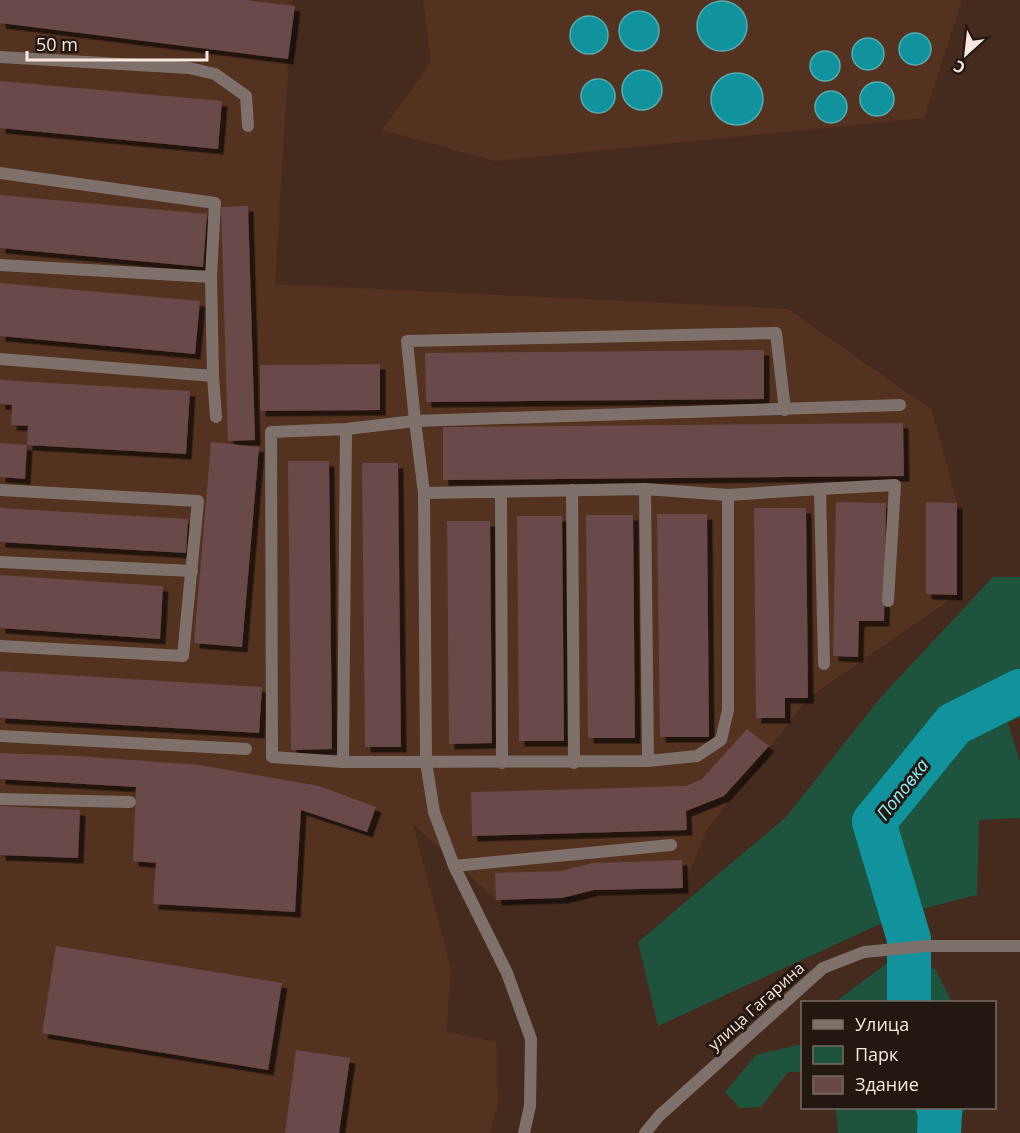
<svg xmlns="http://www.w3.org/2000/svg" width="1020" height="1133" font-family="'Open Sans',sans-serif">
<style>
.built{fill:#533220}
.green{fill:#1e543d}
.water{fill:#10939d;stroke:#56acb1;stroke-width:1.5}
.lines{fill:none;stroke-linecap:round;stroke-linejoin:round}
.river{stroke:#10939d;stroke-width:44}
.building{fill:#694848;filter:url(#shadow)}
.lane{stroke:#7e706a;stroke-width:12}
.street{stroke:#7e706a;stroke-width:12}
.labels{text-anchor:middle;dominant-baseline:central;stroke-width:6;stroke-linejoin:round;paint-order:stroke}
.street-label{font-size:16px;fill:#f9e8df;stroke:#221711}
.water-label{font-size:18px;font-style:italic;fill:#8deff8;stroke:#221711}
</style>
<defs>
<filter id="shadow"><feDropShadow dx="5.5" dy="5.5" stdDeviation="0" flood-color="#0009"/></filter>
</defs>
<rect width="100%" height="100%" fill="#452b1d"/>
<!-- built -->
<path class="built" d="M0 0H292L275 284 788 309 932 410 957 503V595L808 698 707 829 683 888 562 898 496 900 413 824 451 969 446 1032 496 1042 498 1104 490 1133H0Z
M423 0H962L924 118 495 161 382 130 431 62Z"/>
<!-- green -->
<path class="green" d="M993 577H1020V717L1008 723 1020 762V818L979 820 977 895 902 914 658 1026 638 942 786 817 881 697Z
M910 961 935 969 952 1002H835L887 963Z
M802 1044V1072H788L761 1107 740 1108 725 1092 756 1055Z
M836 1108H966L954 1133H838Z"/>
<!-- water -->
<path class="water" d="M697 26a25 25 0 1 1 50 0a25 25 0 1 1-50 0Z
M619 31a20 20 0 1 1 40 0a20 20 0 1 1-40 0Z
M570 35a19 19 0 1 1 38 0a19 19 0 1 1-38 0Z
M899 49a16 16 0 1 1 32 0a16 16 0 1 1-32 0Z
M852 54a16 16 0 1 1 32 0a16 16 0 1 1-32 0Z
M810 66a15 15 0 1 1 30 0a15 15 0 1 1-30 0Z
M622 90a20 20 0 1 1 40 0a20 20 0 1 1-40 0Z
M711 99a26 26 0 1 1 52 0a26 26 0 1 1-52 0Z
M581 96a17 17 0 1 1 34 0a17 17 0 1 1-34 0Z
M860 99a17 17 0 1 1 34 0a17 17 0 1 1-34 0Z
M815 107a16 16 0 1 1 32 0a16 16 0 1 1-32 0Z"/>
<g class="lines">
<!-- river -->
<path class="river" d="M909 1002V939L874 822 954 724 1020 691
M938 1108 940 1111 939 1133"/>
</g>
<!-- building -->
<path class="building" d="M0 0H245L295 6 288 59 0 23Z
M0 81 222 101 218 149 0 128Z
M0 195 207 214 203 267 0 248Z
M248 206 255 440 228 441 221 207Z
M0 283 200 301 195 354 0 336Z
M764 350V399L426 402 425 353Z
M380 364V410L260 411V365Z
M0 380 190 391 186 454 27 445 25 479 0 477V443L27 445 28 426 11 425 12 405 0 404Z
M903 423 904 476 443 480V427Z
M211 442 259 447 242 647 194 643Z
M288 461H329L332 749 291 750Z
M362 463H398L401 747H365Z
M836 502 886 503 884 621H859L858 657 833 656Z
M926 502 957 503V595L926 594Z
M0 508 188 519 186 553 0 542Z
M754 508H806L808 698H785V718H756Z
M657 514H707L709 737H660Z
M586 515H633L635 738H588Z
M517 516H562L564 741H519Z
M447 521H490L492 743 449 744Z
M0 575 163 586 160 639 0 628Z
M0 671 262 687 259 733 0 718Z
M747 729 769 746 724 796 686 811 687 830 472 836 471 792 686 786 702 779Z
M0 753 78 756 200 765 319 786 376 807 367 832 301 810 295 912 153 904 156 863 133 861 136 787 0 779Z
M0 806 80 810 78 858 0 855Z
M682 860 683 888 594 890 562 898 496 900 495 873 561 871 593 863Z
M56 946 282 983 268 1070 42 1033Z
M296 1050 350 1058 339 1133H285Z"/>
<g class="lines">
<!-- lane -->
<path class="lane" d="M0 57 189 68 215 74 246 96 248 126
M0 173 215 203 211 277 213 376
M0 265 211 277
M0 359 213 376 216 417
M785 410 776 333 407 341 415 421 900 405
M645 489 648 761
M820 489 895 485 888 601
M0 490 198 501 183 656 0 646
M572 490 574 763
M501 492 502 763
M424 493 415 421 346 429 271 432 272 757 343 762 648 761 697 756 721 740 728 710V495L645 489 424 493 426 762 434 812 454 866 507 973 531 1039 530 1106 524 1133
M728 495 820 489 824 664
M0 562 192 571
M0 736 246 749
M343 762 346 429
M0 799 130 802
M454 866 671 845"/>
<!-- street -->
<path class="street" d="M645 1133 659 1116 823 968 864 952 927 946H1020"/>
</g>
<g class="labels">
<!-- street labels -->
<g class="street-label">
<text transform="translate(756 1006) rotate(-42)">улица Гагарина</text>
</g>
<!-- water labels -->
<g class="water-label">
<text transform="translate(902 789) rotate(-52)">Поповка</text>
</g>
</g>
<!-- legend -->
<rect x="801" y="1001" width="195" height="108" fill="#221711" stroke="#786b63" stroke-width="1.5"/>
<rect x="813" y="1020" width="30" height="9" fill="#7e706a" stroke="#786b63" stroke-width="1.5"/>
<text x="855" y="1031" font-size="18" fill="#f9e8df">Улица</text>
<rect x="813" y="1046" width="30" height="18" fill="#1e543d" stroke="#786b63" stroke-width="1.5"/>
<text x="855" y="1061" font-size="18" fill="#f9e8df">Парк</text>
<rect x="813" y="1076" width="30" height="18" fill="#694848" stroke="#786b63" stroke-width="1.5"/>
<text x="855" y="1091" font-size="18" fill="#f9e8df">Здание</text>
<!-- north arrow -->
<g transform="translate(966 54) rotate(207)" stroke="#221711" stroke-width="4.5" paint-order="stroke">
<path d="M0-4.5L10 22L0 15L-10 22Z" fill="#f9e8df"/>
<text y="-9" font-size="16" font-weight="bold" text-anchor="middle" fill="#f9e8df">С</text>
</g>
<!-- scale -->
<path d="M27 51v9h180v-9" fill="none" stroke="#f9e8df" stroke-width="3"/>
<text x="36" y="51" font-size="18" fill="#f9e8df" stroke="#221711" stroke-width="4.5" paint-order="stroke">50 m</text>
</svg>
